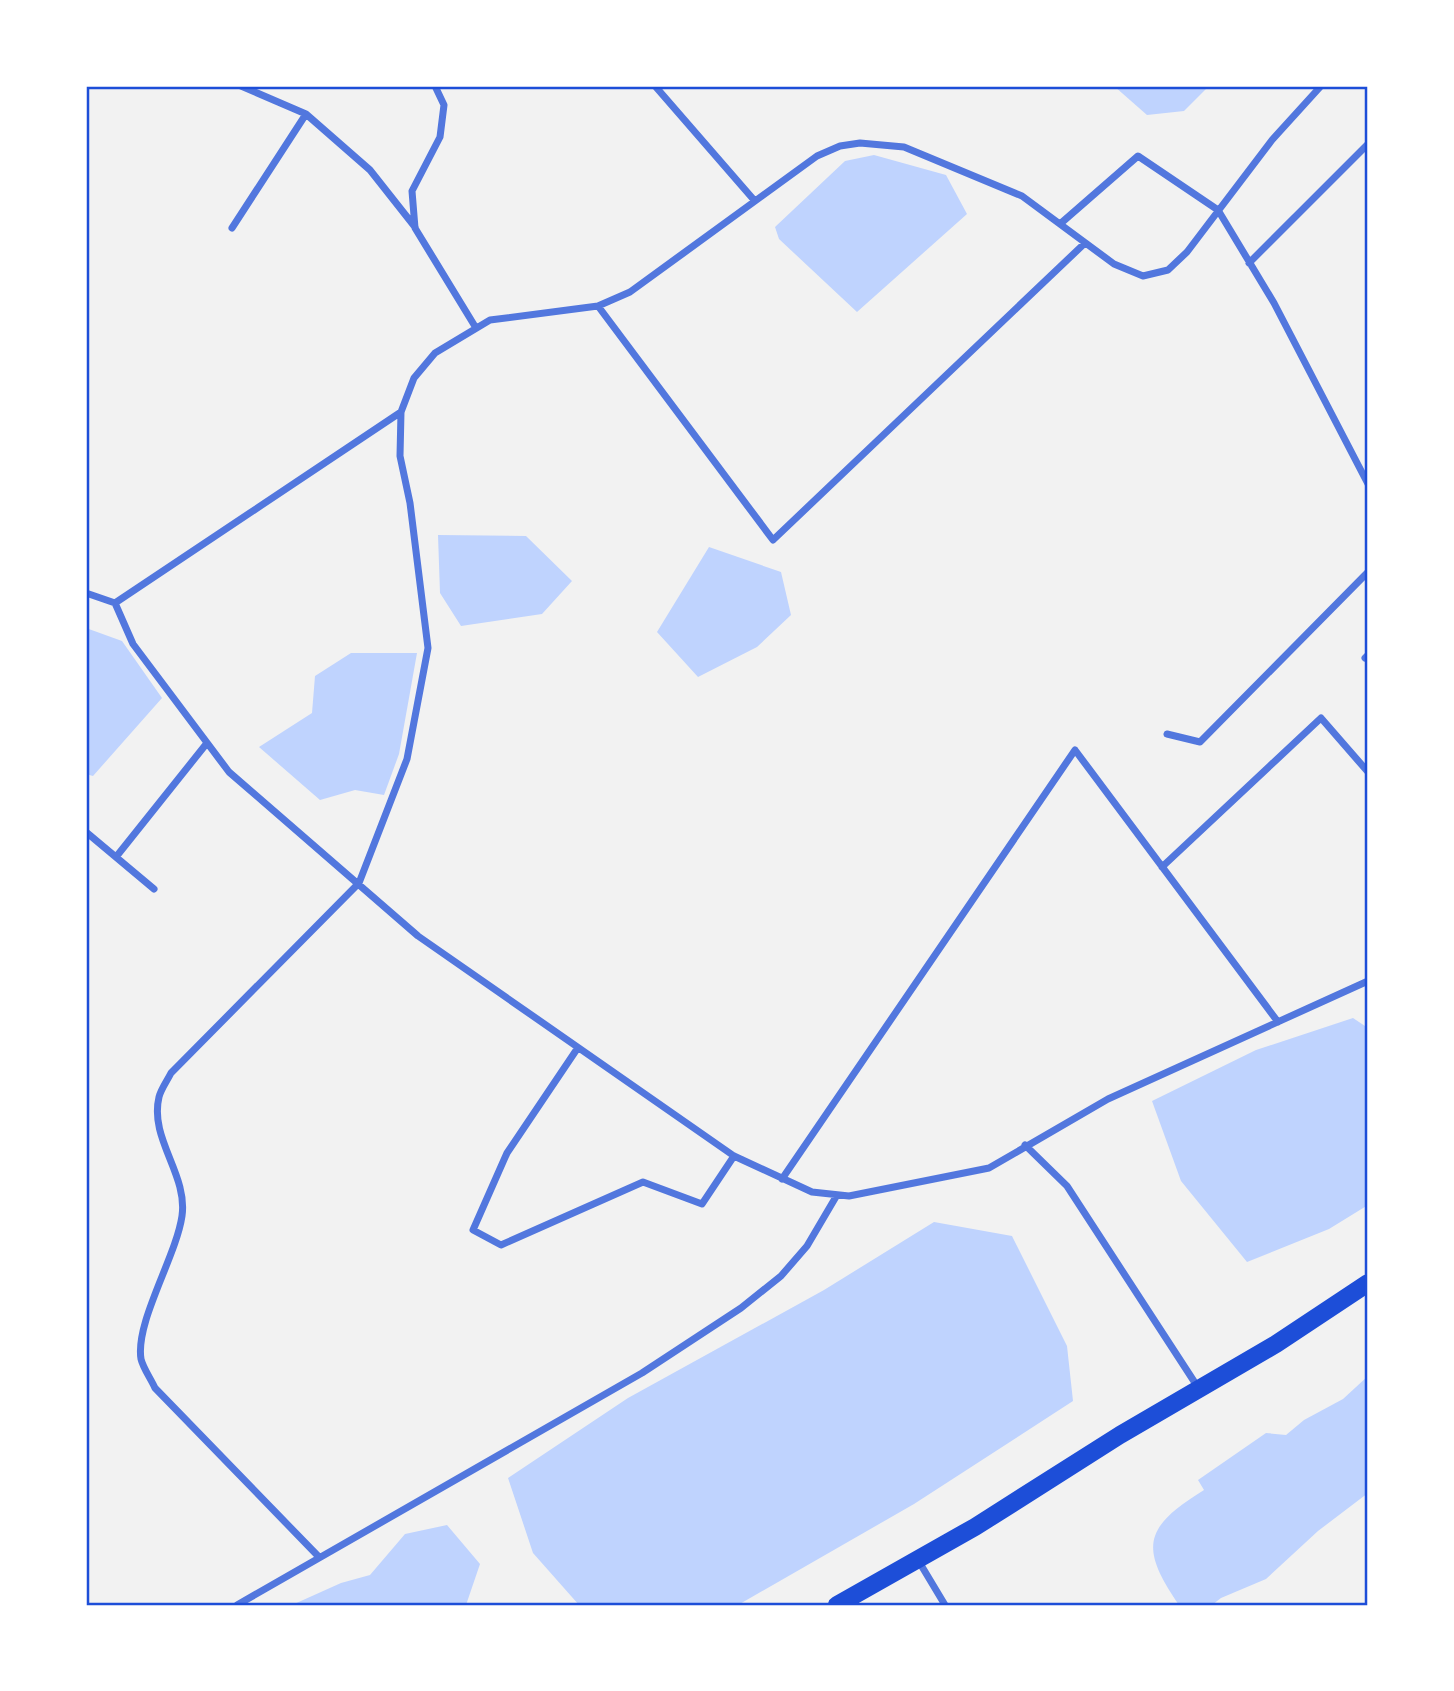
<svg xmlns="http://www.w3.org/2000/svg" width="1454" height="1691" font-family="'DM Sans',sans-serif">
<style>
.water{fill:#bfd3fe}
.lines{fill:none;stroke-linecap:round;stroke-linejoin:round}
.minor{stroke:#5277de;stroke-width:7}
.primary{stroke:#1d4ed8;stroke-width:18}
.neatline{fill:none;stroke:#1d4ed8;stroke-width:2.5}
</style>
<rect width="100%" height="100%" fill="#f2f2f2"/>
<!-- water -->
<path class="water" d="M1114 86H1209L1184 111 1147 115Z
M874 155 946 175 967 214 857 312 779 239 775 227 845 161Z
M438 535 526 536 572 581 542 614 461 626 440 593Z
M709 547 781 572 791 615 757 647 698 677 657 632Z
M86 628 122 641 162 698 93 776 86 774Z
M351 653H417L399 754 384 795 355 790 320 800 259 747 312 713 315 676Z
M1353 1018 1368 1028V1205L1329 1229 1247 1262 1181 1181 1152 1101 1256 1050Z
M934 1222 1012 1236 1067 1346 1073 1401 914 1504 738 1605H579L533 1553 508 1478 628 1398 824 1290Z
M1368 1376V1493L1318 1531 1266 1579 1221 1598 1212 1605H1179C1139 1547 1144 1527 1204 1490L1198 1480 1266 1433 1286 1435 1304 1420 1343 1399Z
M447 1525 480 1564 466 1605H292L341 1583 370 1575 405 1534Z"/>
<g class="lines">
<!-- minor -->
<path class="minor" d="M241 86 306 114 370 170 415 227
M435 86 444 105 440 137 412 191 415 228 476 328
M655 86 754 200
M1060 224 1138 156 1218 210 1274 303 1368 484
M232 228 306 114
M1249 263 1368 144
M598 306 773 540 1085 243
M86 593 115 603 133 644 229 772 418 936 734 1156 812 1192 849 1196 989 1168 1108 1099 1368 981
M115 603 401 412
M1365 658 1368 655
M1167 734 1200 742 1368 572
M86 832 154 889
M116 857 207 743
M1162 867 1321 718 1368 772
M577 1049 507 1153 473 1230 501 1245 643 1182 702 1204 734 1156
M1025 1145 1067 1186 1199 1389
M782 1179 1075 750 1278 1022
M319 1557 155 1388C151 1379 143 1368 141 1359 135 1322 176 1257 182 1216 188 1174 149 1139 159 1097 161 1089 167 1081 171 1073L359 883 407 759 428 648 410 503 400 456 401 412 414 378 435 353 490 320 598 306 630 292 817 156 840 146 860 143 904 147 1022 196 1114 264 1143 276 1168 270 1187 252 1272 140 1321 86
M918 1560 945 1605
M237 1605 642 1373 741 1308 781 1276 807 1246 837 1195"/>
<!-- primary -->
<path class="primary" d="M837 1605 975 1527 1120 1435 1276 1344 1368 1283"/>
</g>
<!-- border -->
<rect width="1454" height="1691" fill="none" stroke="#ffffff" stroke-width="175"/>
<rect x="88" y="88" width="1278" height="1516" class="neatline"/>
</svg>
